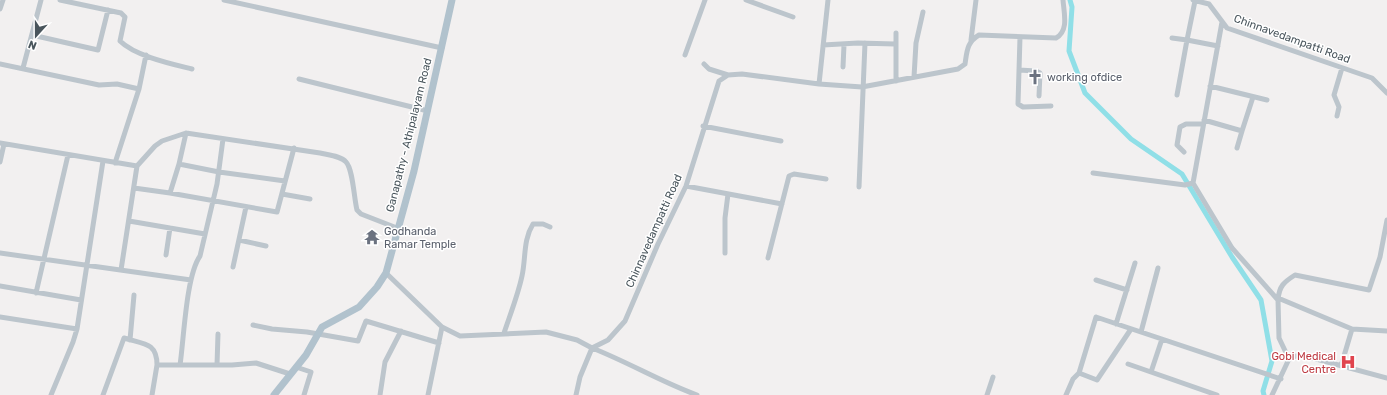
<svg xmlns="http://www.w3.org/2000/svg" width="1387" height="395" font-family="Rubik,sans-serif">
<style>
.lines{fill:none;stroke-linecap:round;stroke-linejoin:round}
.canal{stroke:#90dfe7;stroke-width:5}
.minor{stroke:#bcc5cc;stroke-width:5}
.major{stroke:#b1c2cd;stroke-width:7}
.labels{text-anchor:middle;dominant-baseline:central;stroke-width:3;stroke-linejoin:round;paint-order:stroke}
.street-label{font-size:11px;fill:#49555c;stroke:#fff}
.worship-label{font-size:11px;fill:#5b616d;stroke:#fff;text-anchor:start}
.health-label{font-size:11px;fill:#be3a42;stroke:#fff;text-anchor:end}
</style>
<rect width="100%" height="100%" fill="#f2f0f0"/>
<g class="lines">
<!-- canal -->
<path class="canal" d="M1070 0 1072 7 1069 51 1085 93 1131 139 1182 174 1232 257 1261 300 1272 361 1263 391 1264 395"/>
<!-- minor -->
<path class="minor" d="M60 0 121 13 125 17 120 41C135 56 172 64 192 69
M224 0 442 48
M746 0 793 17
M1193 0 1209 4 1227 28 1372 78 1387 93
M1195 1 1187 40 1218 46
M0 9 3 0
M1222 22 1193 183 1232 248 1278 300 1279 338 1289 359
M32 35 98 50 108 10
M1020 37 1018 104 1023 107 1051 106
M1172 38 1187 40 1177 95
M971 40 976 0
M823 45 858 43 895 44
M685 55 705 0
M0 64 99 85 117 84 139 89
M704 64 709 69 728 75
M843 67 844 45
M23 68 41 0
M1019 70 1036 71 1040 73 1039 96
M914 77 916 43 923 12
M299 79 428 111
M896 81V33
M819 84 828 0
M1210 86 1267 100
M1337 116 1339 107 1334 95 1342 68
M1204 120 1242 131 1253 97
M703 126 781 141
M186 133 179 164 219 172 285 181
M0 143 137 166 155 146 162 141 186 133 320 153C328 155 341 156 346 162 353 169 354 199 357 210L361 214 397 228
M1237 148 1242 131
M1184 152 1177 145 1180 127 1186 124H1203
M0 162 4 144
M115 163 139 89 146 55
M1093 173 1185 185 1193 183
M686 186 782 204
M859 187 865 43
M134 188 170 193 277 212 294 148
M170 193 179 164
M282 194 310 199
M129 221 205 234
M239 240 266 246
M0 253 191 280
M725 253V218L728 194
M166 255 170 228
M768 258 789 176 794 174 826 179
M233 267 246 207
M121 270 137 166
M386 273 442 327 460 336 546 332 577 340 592 348 580 377 576 395
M1096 280 1127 290
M0 286 81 300
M36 293 68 155
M1278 298 1352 329 1341 366
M1278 300C1279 286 1284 282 1295 275L1369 290 1380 257 1387 220
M0 317 77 329 103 161
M1116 324 1135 263
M253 325 272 329 307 332 358 341 366 321 439 343
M1352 329 1387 331
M1141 332 1158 268
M504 333C510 315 518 295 522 276 526 258 523 240 533 224H543L550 227
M130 340 134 295
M592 348 608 340 625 321 658 244 686 186 719 81 728 75 742 74 819 84 862 87 958 69 965 64C967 51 967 42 979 35L1056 38C1069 31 1064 13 1063 0
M592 348C628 362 661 382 697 395
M1128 364 1217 395
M180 365C184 338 186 276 200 256L217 184 223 139
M217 365 218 334
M296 367 311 372 304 395
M1151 372 1162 339
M1079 373 1097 380 1131 329
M51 395 73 342 77 329
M103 395 124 338C143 344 157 342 157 365
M152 395 157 365H232L256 363 290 374
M380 395 385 362 401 331
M428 395 442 327
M987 395 993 377
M1066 395 1073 379 1079 373 1096 317 1281 379
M1272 395 1289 359 1296 356H1305L1387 378"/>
<!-- major -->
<path class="major" d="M274 395 306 355 322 327 359 307 377 287 386 273 414 171 452 0"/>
</g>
<!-- icons -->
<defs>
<symbol id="church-bare" viewBox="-9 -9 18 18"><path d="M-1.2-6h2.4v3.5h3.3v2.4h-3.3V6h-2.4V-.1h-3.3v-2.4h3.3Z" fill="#6b7280" stroke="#fff" stroke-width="2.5" paint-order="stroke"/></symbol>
<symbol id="temple-bare" viewBox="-9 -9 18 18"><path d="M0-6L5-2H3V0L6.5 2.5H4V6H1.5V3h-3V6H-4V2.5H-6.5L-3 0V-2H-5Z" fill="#6b7280" stroke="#fff" stroke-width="2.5" paint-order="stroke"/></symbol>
<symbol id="hospital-bare" viewBox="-9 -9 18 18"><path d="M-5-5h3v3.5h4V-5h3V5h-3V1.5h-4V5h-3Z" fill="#e0444e" stroke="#fff" stroke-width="2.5" paint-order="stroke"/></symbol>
</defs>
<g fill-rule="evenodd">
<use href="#church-bare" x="1024" y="66" width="22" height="22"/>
<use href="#temple-bare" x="361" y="226" width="22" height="22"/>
<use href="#hospital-bare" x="1337" y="351" width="22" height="22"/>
</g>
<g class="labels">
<!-- street labels -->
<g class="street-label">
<text transform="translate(1292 39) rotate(20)">Chinnavedampatti Road</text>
<text transform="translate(409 135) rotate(-76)">Ganapathy - Athipalayam Road</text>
<text transform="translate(654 231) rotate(-66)">Chinnavedampatti Road</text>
</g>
<!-- worship labels -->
<g class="worship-label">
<text x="1047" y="77">working ofdice</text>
<text x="384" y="231">Godhanda<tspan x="384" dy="13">Ramar Temple</tspan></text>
</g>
<!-- health labels -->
<g class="health-label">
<text x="1336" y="356">Gobi Medical<tspan x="1336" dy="13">Centre</tspan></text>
</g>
</g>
<!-- north arrow -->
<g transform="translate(36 36) rotate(201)" stroke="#ffffff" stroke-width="3" paint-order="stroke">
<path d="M0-3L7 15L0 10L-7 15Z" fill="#49555c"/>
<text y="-6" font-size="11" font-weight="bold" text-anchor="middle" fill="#49555c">N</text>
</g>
</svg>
